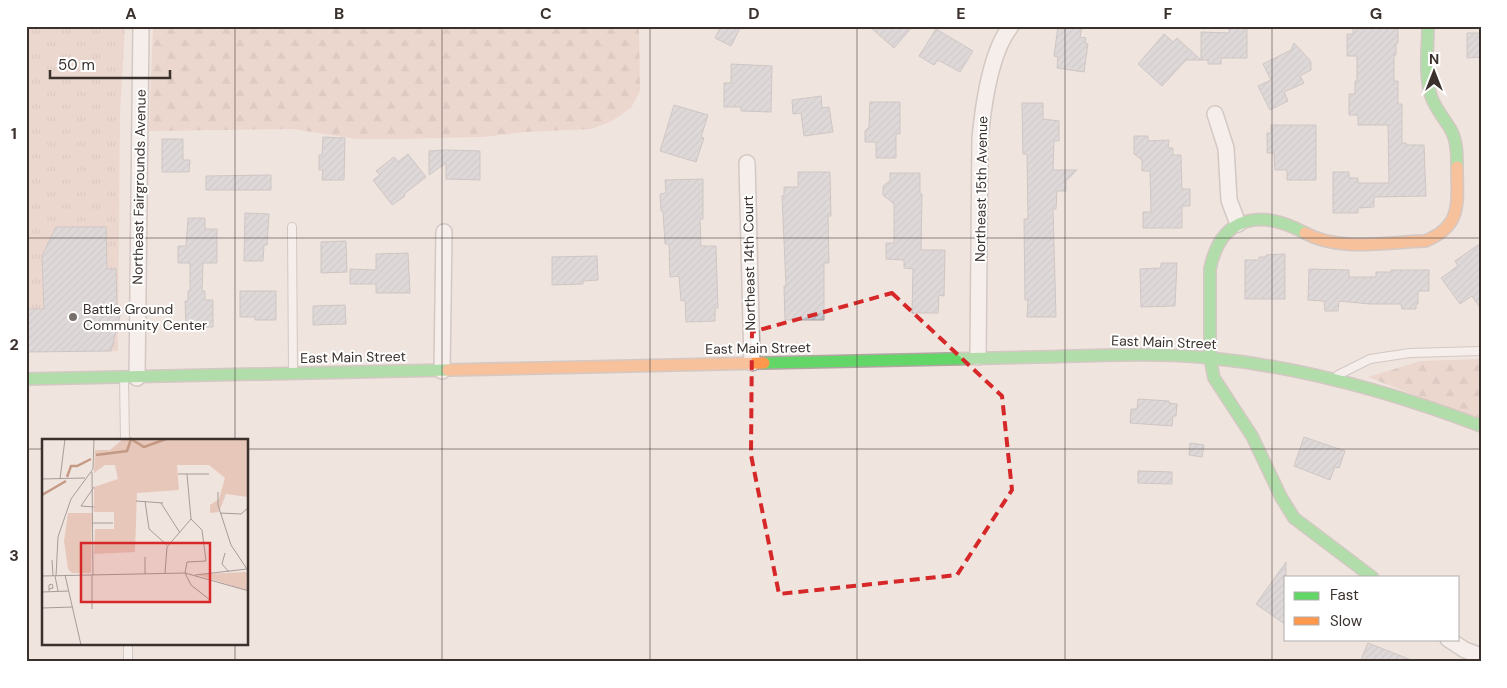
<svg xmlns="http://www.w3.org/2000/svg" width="1507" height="688" font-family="'DM Sans',sans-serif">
<defs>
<pattern id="forest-firs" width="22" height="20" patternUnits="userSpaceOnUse" patternTransform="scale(1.25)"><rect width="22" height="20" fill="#e6c7ba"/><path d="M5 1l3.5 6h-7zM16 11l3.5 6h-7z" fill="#c6aba0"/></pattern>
<pattern id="park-tufts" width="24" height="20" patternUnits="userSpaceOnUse" patternTransform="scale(1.25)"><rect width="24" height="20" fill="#e6c7ba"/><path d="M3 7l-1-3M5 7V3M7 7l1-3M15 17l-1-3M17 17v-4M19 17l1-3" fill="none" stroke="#c6aba0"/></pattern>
<pattern id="building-hatch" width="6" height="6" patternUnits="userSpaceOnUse" patternTransform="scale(1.25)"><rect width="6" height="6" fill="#c8cbd2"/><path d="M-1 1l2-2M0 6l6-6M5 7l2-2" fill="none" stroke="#adafb5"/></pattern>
</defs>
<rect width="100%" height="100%" fill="#f0e4df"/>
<path fill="url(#forest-firs)" d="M153 26H639L640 91 631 108 612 121 591 129 525 132 483 137 398 139H356L293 129 149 131Z
M1481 359V421L1368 377 1421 361Z"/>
<path fill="url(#park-tufts)" d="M26 26H125L120 113 118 351 26 352Z"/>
<path fill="url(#building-hatch)" stroke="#a5a2a3" d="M721 26H741L731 46 715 38Z
M869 26H913L894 48Z
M1058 26 1082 28 1080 37 1086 38 1085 43 1088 44 1084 72 1057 68 1058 57 1054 56Z
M1229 26H1247V58H1221V64H1208V60H1186L1162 86 1138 64 1164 34 1173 42 1177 38 1201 60V32L1229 33Z
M1353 26H1398V43H1396V55H1394V81H1398V104H1402V143H1406V145H1424L1426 196 1374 197V207L1358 208V213H1333V172H1349V178H1358V183H1389L1388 125H1358V115H1349V94H1355V81H1357V56H1347V34H1353Z
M936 29 973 51 960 72 938 60 934 65 919 56Z
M1467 33H1481V57L1467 58Z
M1294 43 1309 59 1311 62V70L1300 76 1304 83 1284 92 1288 101 1270 110 1258 86 1271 80 1263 64 1291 50Z
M731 64 772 66 771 112 741 111V107H724V83H731Z
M821 96 822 108 829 107 833 132 804 136 801 113 793 114 792 100Z
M870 102H900V134H896V158H876V142H865V131L869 127Z
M1022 103H1043V119L1059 121V141H1054L1053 170H1077L1066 181V191H1057L1056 209H1053L1056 317H1027L1028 300H1025L1024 219H1028L1027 154H1023Z
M674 105 708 115 701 137 704 138 696 162 660 151Z
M1271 125H1316V180H1287V170H1275L1274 153H1267V133H1271Z
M1134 136H1148V141L1169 140 1168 148H1173V155H1181L1182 189H1190V206H1182V228H1143V212H1151L1150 171H1142V160L1134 154Z
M323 137 345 138 344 180H322L323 170H319V155H322Z
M162 139H183V160H190L189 172H162Z
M446 150 480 151V180L446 179V163L429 175V151Z
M408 154 426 177 404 194 405 196 392 205 373 180 380 175 376 171 394 157 398 162Z
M798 172H830L831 216H828L829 263H824V320H785L784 286H786L782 196H784V187H798Z
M890 173H920V194H922L921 250H945L944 296 939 295 938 313H912L913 269 904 268V260L886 259V243H894V204L883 195V186L890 181Z
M271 175V190H206V176Z
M703 179V219H700L701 246H716L718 308H715V321L686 322 685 300 681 301 679 276 670 277 669 244H665L663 211H661L660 194 666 193 665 180Z
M245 213 269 214 267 245H264L263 261H244Z
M188 218H205V229H217V263H203L202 291H205V300H213V327H186L185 301H188V291H190V263H178V246H186Z
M56 227H106L107 269H116L117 308H122L111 351 26 352V309H44L42 256Z
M344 241H346L347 272 321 273V242Z
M1481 243V309L1472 296 1460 304 1441 278 1458 266 1455 261Z
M408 253 410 293H376V284H350V269L376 270V254Z
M1285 254V299H1245V260H1259V257H1266V255Z
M597 256 598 280 583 281V284L552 285V257Z
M1161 263H1177L1175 306 1141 307 1140 269 1161 268Z
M1309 269 1349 270V277H1376V272H1391V270H1429V291H1418V304H1416V309H1402L1401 304H1370L1339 301 1338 311H1325L1324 301 1308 300Z
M240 291H276V320H255V317H240Z
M345 305 346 324 313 325V306Z
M1138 399 1169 401V403L1177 404 1176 416H1173L1172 426 1130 423 1131 409H1137Z
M1304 437 1345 451 1339 468 1335 467 1330 480 1294 466Z
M1190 443 1204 445 1202 457 1189 455Z
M1138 471 1172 472V484L1138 483Z
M1286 562V625L1256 604Z
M1368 643 1414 661V662H1360Z"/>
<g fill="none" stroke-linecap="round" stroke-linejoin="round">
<g stroke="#b0a6a2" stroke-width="10">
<path id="lane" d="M292 227 293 371
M1338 375 1370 359 1410 353 1481 351
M124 378 125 440
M128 644V662"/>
</g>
<g stroke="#b0a6a2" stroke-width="18">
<path id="street" d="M1215 114 1226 148 1229 200 1238 224
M747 163 752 363
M978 357 980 139C983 107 990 52 1011 26
M442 371 444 232
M137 378 141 26
M1448 639 1465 650 1481 656"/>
</g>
<g stroke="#b0a6a2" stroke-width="14">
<path id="fast" d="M1428 26C1428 49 1424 74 1431 96 1435 108 1444 118 1451 130 1457 141 1457 154 1457 167
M1305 233C1261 209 1221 215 1210 269V358L1214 378 1252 436 1281 497 1294 518 1372 577
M764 363C855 361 946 359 1036 357 1094 356 1153 352 1210 358 1303 367 1394 393 1481 426
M26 379 448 370"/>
</g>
<g stroke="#b0a6a2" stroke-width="14">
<path id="slow" d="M1305 233C1340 252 1386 242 1425 241 1463 226 1457 202 1457 167
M448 370 764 363"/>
</g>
<use href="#lane" stroke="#fdfbfa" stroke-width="8"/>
<use href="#street" stroke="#fdfbfa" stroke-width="15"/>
<use href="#fast" stroke="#63d668" stroke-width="11"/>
<use href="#slow" stroke="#ff974d" stroke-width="11"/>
</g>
<path d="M0 0H1507V688H0ZM892 293 1002 396 1012 490 957 575 779 594 751 455 752 332Z" fill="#f0e4df" fill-opacity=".55" fill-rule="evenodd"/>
<path fill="none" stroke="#d62828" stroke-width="4" stroke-dasharray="10 6" stroke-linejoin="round" d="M892 293 1002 396 1012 490 957 575 779 594 751 455 752 332Z"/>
<path fill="none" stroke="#3a312d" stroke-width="1" stroke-opacity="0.55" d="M235 26V440M442 26V662M650 26V662M857 26V662M1065 26V662M1272 26V662M26 238H1481M26 449H44M248 449H1481M235 644V662"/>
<circle fill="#7a706b" stroke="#fff" stroke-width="2" cx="73" cy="317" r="5"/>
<g text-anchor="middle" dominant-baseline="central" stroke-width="4" stroke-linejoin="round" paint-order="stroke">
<g font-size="14" fill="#3a312d" stroke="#fff">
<text transform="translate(139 187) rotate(-89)">Northeast Fairgrounds Avenue</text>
<text transform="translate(981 189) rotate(-89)">Northeast 15th Avenue</text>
<text transform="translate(749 263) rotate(-91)">Northeast 14th Court</text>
<text transform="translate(1164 342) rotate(2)">East Main Street</text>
<text transform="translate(758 348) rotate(-1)">East Main Street</text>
<text transform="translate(353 357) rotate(-1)">East Main Street</text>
</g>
<g font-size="14" fill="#3a312d" stroke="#fff" text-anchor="start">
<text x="83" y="309">Battle Ground<tspan x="83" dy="16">Community Center</tspan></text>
</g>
</g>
<g transform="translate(42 439)">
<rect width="206" height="206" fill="#f0e4df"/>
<path d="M206 0V58L184 55 177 73 168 74V66L177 60 183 39 167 26H135L137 51 95 54 93 113 52 115 53 90H72V73H52V48L76 40 73 26H63L52 34 53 11H68L80 1ZM206 133V152L156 136 161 135Z" fill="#e6c7ba"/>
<path d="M26 74H50L49 134H30L26 130 22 102Z" fill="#e6c7ba"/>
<path fill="none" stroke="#c59a85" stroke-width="2.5" d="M54 16 85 12 89 0 102 8 124 0M25 38 29 27H35L49 20M0 56 24 42"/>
<path fill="none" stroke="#a79c98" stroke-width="1" d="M50 33 51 136M136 35H167M0 40 43 39M18 40 23 0M94 62 121 64M103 62 107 90 125 106M119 64 138 94M52 68 39 67 52 48M178 74 199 75 206 69M51 84H71M183 114 180 125 187 133M103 118V135M10 121 11 137M145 123 164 122 160 91 149 80M145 123 143 134 149 146 168 161M123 134 125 108 149 80 145 35M23 136 39 206M50 136V170M153 136 205 130 189 106 176 66V53M0 137 143 134 207 152M13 137 16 152M14 137 16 98 29 60 51 30 52 0M7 150 11 149 10 145 7 146V152M0 153 27 152M0 169 31 168"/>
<path fill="#d62828" fill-opacity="0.15" stroke="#d62828" stroke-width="2.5" d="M39 104H168V163H39Z"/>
<rect width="206" height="206" fill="none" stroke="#3a312d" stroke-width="2.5"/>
</g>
<rect width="1507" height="688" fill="none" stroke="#ffffff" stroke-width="55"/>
<rect x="1284" y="576" width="175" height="65" fill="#ffffff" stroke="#b0adab"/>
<rect x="1294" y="592" width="25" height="8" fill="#63d668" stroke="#b0adab"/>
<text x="1330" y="600" font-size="15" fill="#3a312d">Fast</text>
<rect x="1294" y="617" width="25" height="8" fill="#ff974d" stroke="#b0adab"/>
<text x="1330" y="626" font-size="15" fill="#3a312d">Slow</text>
<g transform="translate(1434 72)" stroke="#ffffff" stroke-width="4" paint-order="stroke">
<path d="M0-4L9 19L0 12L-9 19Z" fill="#3a312d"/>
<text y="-8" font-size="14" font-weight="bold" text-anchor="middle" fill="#3a312d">N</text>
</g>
<path d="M50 70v8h120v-8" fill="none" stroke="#3a312d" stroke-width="2.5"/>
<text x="58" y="70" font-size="15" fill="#3a312d" stroke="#ffffff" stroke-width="4" paint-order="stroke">50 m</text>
<rect x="28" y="28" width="1452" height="632" fill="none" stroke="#3a312d" stroke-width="2"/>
<g font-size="16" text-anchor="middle" font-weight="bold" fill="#3a312d">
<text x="131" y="19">A</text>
<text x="339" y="19">B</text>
<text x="546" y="19">C</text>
<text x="754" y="19">D</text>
<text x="961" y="19">E</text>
<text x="1168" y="19">F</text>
<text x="1376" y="19">G</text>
<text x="14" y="139">1</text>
<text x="14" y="350">2</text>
<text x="14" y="561">3</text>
</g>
</svg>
